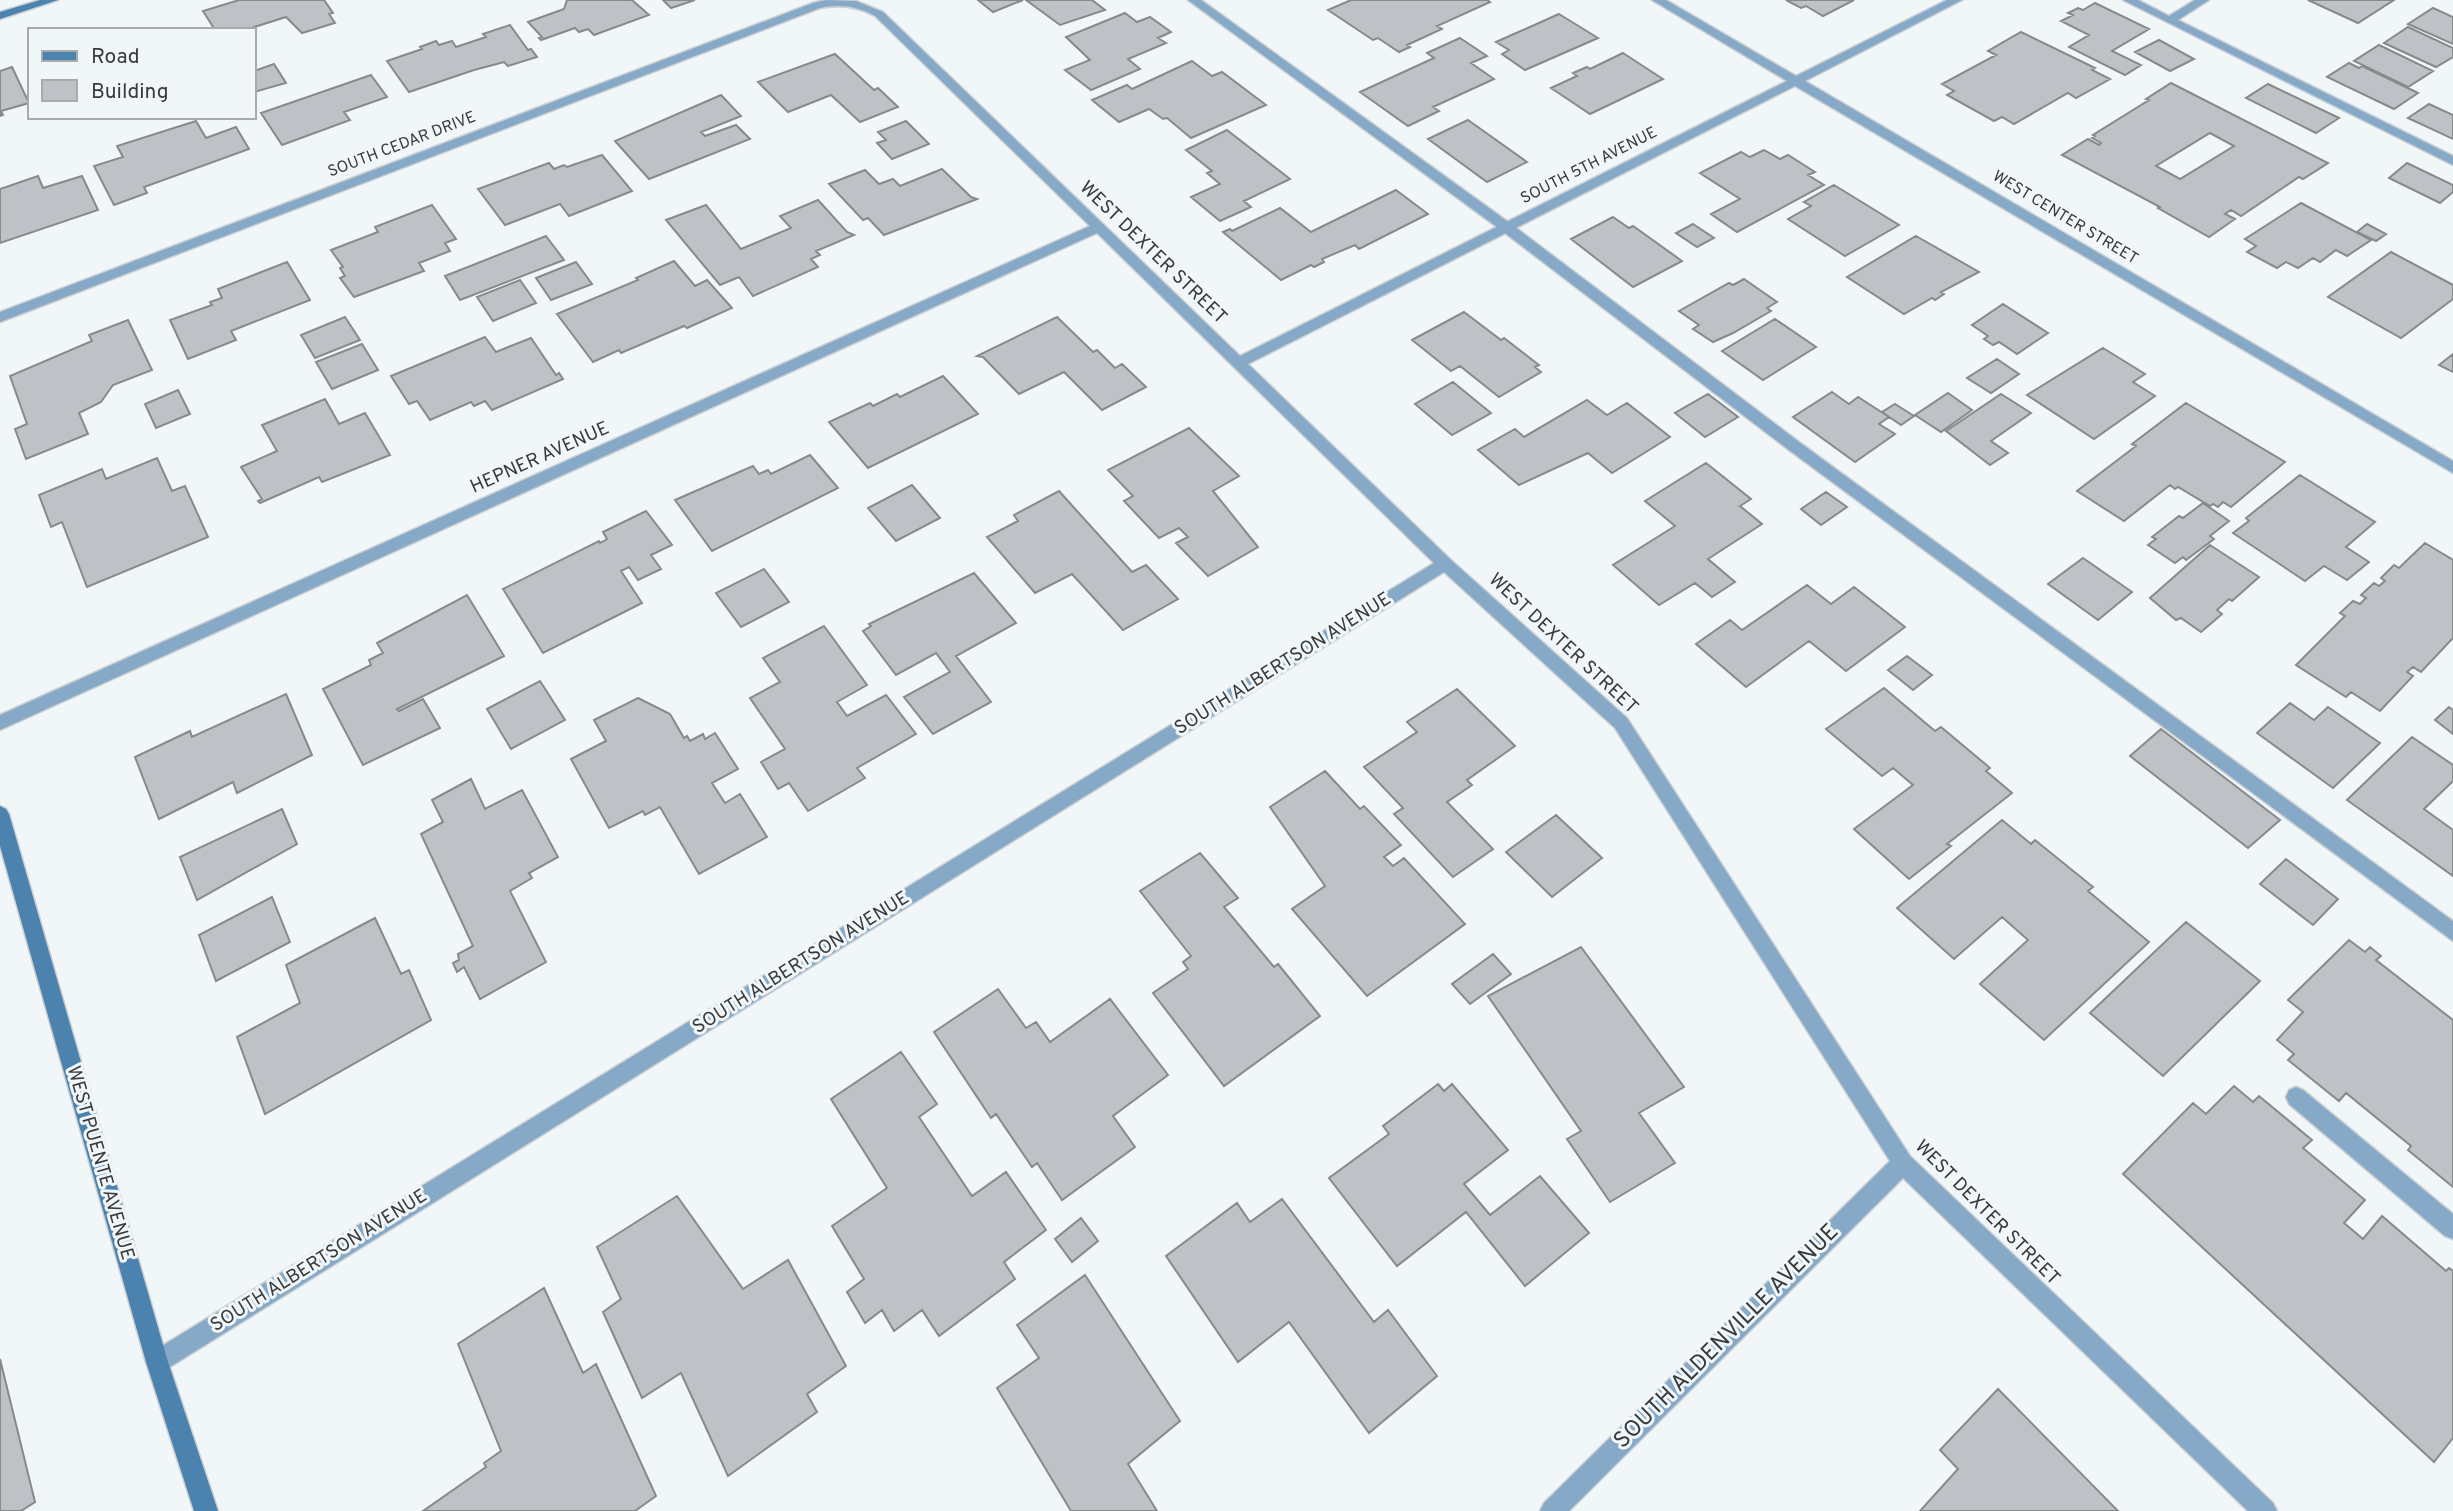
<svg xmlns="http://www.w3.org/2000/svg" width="2453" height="1511" font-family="Overpass,sans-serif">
<rect width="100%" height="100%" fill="#f1f6f9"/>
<path fill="#bec2c6" stroke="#868a8d" stroke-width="2" fill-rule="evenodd" d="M239 0H324L333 13 329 14 335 23 302 33 286 17 245 30H215L203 11Z
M567 0H632L649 15 594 35 588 29 579 32 575 28 541 40 539 38 542 37 528 22 564 9Z
M663 0H695L671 8Z
M978 0H1023L993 12Z
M1026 0H1092L1105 10 1060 25Z
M1351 0H1487L1490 2 1437 26 1442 29 1407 45 1410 47 1399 52 1378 38 1373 40 1328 10Z
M1786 0H1854L1823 16 1806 6 1801 8Z
M2308 0H2394L2358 23Z
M2095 3 2149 29 2112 51 2141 65 2125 75 2069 47 2089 35 2061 21 2073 15 2068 13 2078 8 2083 10Z
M2433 8 2453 17V44L2408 24Z
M1125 13 1137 22 1150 17 1171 32 1158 38 1166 43 1128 59 1140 69 1091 90 1065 70 1090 60 1066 37Z
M1559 14 1598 38 1525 70 1502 54 1509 50 1496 42Z
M510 25 528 50 531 49 537 57 508 66 504 62 474 70 409 92 387 61 422 49 420 47 436 41 439 45 452 41 456 47 486 37 483 34Z
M2408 27 2453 48V57L2436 67 2384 43Z
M2021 32 2095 68 2092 70 2110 79 2076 98 2068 93 2014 124 2002 117 1994 121 1947 95 1954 91 1942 84 1996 55 1988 51Z
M1460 38 1487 56 1471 63 1494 79 1433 107 1439 111 1408 126 1360 92 1434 58 1427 53Z
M2159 40 2194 59 2170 71 2135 52Z
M2379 45 2433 71 2408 87 2354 61Z
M1623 53 1663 79 1590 114 1551 88 1577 76 1573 73 1587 67 1590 69Z
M835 54 874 90 878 88 898 107 860 122 831 95 788 112 758 82Z
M1192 61 1212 76 1222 72 1266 105 1191 138 1167 118 1163 119 1149 109 1119 122 1092 100 1127 85 1132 89Z
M2349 63 2359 68 2362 66 2418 93 2394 109 2327 77Z
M274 64 286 83 254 92V71Z
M12 67 29 103 1 111 3 115 0 116V71Z
M371 75 387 97 344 112 350 120 282 145 261 113Z
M2171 83 2328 163 2303 179 2299 177 2241 216 2231 210 2225 214 2235 219 2209 237 2158 208 2160 207 2062 155 2088 139 2099 145 2101 143 2092 138 2095 136 2093 135 2149 100 2146 99ZM2210 133 2234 146 2180 179 2156 166Z
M2268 84 2339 118 2316 133 2246 98Z
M721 95 741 116 701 132 705 136 736 125 750 139 649 179 615 141Z
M2429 104 2453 115V139L2408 118Z
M1468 120 1527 162 1487 182 1428 139Z
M196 121 206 138 236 127 249 149 144 187 147 193 114 205 94 166 123 157 117 146Z
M906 121 929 144 892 159 877 143 886 140 878 132Z
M1227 130 1290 179 1244 201 1251 207 1220 221 1191 197 1220 184 1207 173 1212 171 1186 150Z
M1764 150 1780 159 1788 155 1815 172 1808 175 1824 185 1737 232 1711 214 1740 199 1700 173 1741 152 1750 157Z
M602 155 632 191 569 216 560 204 505 225 478 189 549 163 554 169 564 165 567 167Z
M2407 163 2453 185V192L2440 203 2389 178Z
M942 169 971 197 977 199 884 235 868 218 863 220 829 184 865 170 879 184 893 179 900 186Z
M38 176 43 188 82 176 98 210 0 243V189Z
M1834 185 1899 225 1845 256 1788 219 1811 206 1804 202Z
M1396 190 1428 214 1359 249 1355 245 1322 259 1324 262 1314 267 1311 265 1281 280 1223 232 1230 229 1232 231 1280 208 1311 232Z
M818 200 847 232 854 235 816 251 820 255 811 259 818 267 753 296 739 277 720 285 666 220 706 205 741 249 791 228 780 216Z
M2301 203 2371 240 2347 256 2336 250 2320 262 2313 258 2298 268 2286 262 2277 268 2247 252 2256 246 2245 239Z
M432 205 456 239 445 243 450 251 419 263 424 271 354 297 340 278 345 276 340 268 343 267 331 250 378 232 375 227Z
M1613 217 1629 228 1633 226 1682 261 1633 287 1571 239Z
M1693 224 1714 238 1697 247 1676 233Z
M2367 224 2386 234 2376 241 2357 232Z
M546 236 564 260 460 300 445 276Z
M1916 236 1979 272 1941 292 1944 294 1935 300 1932 298 1904 314 1847 277Z
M2391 252 2453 285V299L2401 338 2328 297Z
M674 261 695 286 707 280 732 308 687 328 684 326 621 353 619 350 593 362 557 314 638 280 636 278Z
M287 262 310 300 231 331 236 340 188 359 170 320 212 305 210 302 222 298 218 289Z
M576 262 592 284 551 300 536 278Z
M1744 279 1777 302 1767 308 1771 311 1733 333 1713 342 1693 329 1699 325 1679 311 1729 283 1733 285Z
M520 280 536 303 493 321 477 297Z
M2003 304 2048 333 2017 354 1999 342 1993 345 1984 339 1988 336 1972 325Z
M1464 312 1501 340 1504 338 1539 365 1535 367 1541 372 1499 397 1460 366 1451 371 1412 340Z
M345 317 360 340 315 358 301 335Z
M1057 317 1093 352 1097 350 1115 368 1122 364 1146 387 1102 410 1064 372 1019 394 983 357 977 356Z
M1775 319 1816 347 1763 380 1722 351Z
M128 320 152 370 113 385 101 402 79 413 88 434 26 459 15 429 27 424 10 376 92 341 89 335Z
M485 337 496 352 531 338 556 375 559 373 563 379 492 410 485 401 474 406 471 402 430 420 417 401 409 404 391 376Z
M362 344 378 370 332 389 316 362Z
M2103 348 2145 374 2133 382 2155 396 2094 439 2027 395Z
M2453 354V372L2439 365Z
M1997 359 2019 374 1991 393 1967 378Z
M943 376 978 414 868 468 829 422 870 403 873 406 897 394 900 397Z
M1453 382 1491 413 1452 435 1415 404Z
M178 390 190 414 156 428 145 404Z
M1832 392 1849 404 1858 397 1889 417 1879 424 1895 434 1855 462 1793 417Z
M1948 393 1972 410 1941 432 1915 415Z
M1708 394 1738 417 1705 437 1675 413Z
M2001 394 2031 413 1991 441 2008 453 1990 465 1946 431Z
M325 399 339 424 365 413 390 455 322 482 319 477 260 503 258 501 262 499 241 467 277 451 262 425Z
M1587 400 1607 415 1627 403 1670 437 1612 473 1588 453 1519 485 1478 450 1515 429 1524 437Z
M2186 403 2285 462 2231 507 2223 502 2218 507 2213 504 2210 506 2178 487 2175 489 2170 485 2124 521 2077 491 2136 446 2132 444Z
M1895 404 1914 416 1901 425 1882 412Z
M1189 428 1239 476 1213 491 1258 547 1208 576 1176 543 1188 537 1179 528 1159 538 1124 501 1133 496 1108 470Z
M810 455 838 488 712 551 675 500 753 466 759 474 768 470 771 474Z
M157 458 172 491 185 486 208 537 87 587 62 522 51 527 39 495 102 469 106 479Z
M1706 463 1751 499 1740 506 1762 524 1708 559 1735 582 1712 597 1695 583 1659 605 1613 565 1675 526 1645 501Z
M2300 475 2375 522 2346 547 2369 562 2347 580 2324 566 2305 581 2233 533 2249 521 2246 518Z
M912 485 940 518 896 541 868 508Z
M1059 491 1132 572 1146 565 1178 599 1123 630 1072 574 1035 593 987 537 1018 521 1014 515Z
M1826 492 1847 507 1821 525 1801 509Z
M2203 503 2229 521 2210 536 2214 539 2186 560 2183 557 2175 563 2148 545 2156 539 2152 537 2179 516 2183 518Z
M646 511 672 545 651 555 661 569 638 580 629 567 621 571 642 603 543 653 503 589 599 541 600 543 607 539 603 532Z
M2425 543 2453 560V638L2421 672 2413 667 2407 672 2413 676 2380 711 2351 692 2346 697 2296 665 2345 616 2340 613 2353 601 2360 604 2366 598 2361 595 2374 583 2379 586 2385 581 2381 578 2394 565 2399 568Z
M2210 545 2259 577 2232 601 2229 599 2217 610 2222 614 2201 632 2181 618 2176 620 2150 598Z
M2083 558 2132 592 2098 620 2048 584Z
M764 569 789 602 741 627 716 593Z
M974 573 1016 623 956 656 991 702 933 734 904 697 950 672 936 653 896 675 863 631 871 626 869 624Z
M1807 585 1831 604 1854 587 1905 627 1846 671 1809 641 1746 687 1696 644 1730 620 1742 630Z
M467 595 504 656 397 709 399 711 423 699 440 728 363 765 323 689 371 665 369 660 383 653 377 643Z
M824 626 867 685 837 702 847 716 886 695 916 734 857 768 865 778 808 811 789 783 778 789 761 762 785 749 750 698 780 682 763 658Z
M1907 656 1932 675 1913 690 1888 670Z
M540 681 565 720 511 749 487 709Z
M1884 688 1935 731 1941 727 1990 768 1986 771 2012 793 1947 844 1951 846 1909 879 1854 829 1913 785 1893 768 1882 776 1826 729Z
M1457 689 1515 746 1467 780 1472 785 1447 802 1493 849 1453 877 1394 814 1403 808 1364 767 1417 732 1407 722Z
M286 694 312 755 237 793 233 782 159 819 135 757 190 731 192 737Z
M638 698 670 714 684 738 687 736 690 741 703 734 705 739 715 733 738 769 712 783 725 803 740 794 767 837 699 874 660 807 645 815 643 811 609 828 571 759 606 741 594 720Z
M2290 703 2314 720 2328 707 2380 743 2333 788 2257 733Z
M2449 707 2453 710V734L2435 720Z
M2161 729 2280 820 2248 848 2130 756Z
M2412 737 2453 765V781L2424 809 2453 830V876L2347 800Z
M1325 771 1360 809 1364 806 1401 845 1384 857 1393 866 1404 858 1465 924 1367 996 1292 909 1325 886 1270 807Z
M471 779 485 809 522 790 558 857 529 873 532 878 510 891 546 962 480 999 464 967 457 972 453 963 459 960 458 954 473 946 421 834 443 822 432 800Z
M282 809 297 844 197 900 180 857Z
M1556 815 1602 858 1552 897 1506 852Z
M2002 820 2031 844 2035 840 2093 887 2088 891 2149 942 2044 1040 1980 984 2028 940 2002 917 1954 959 1897 908Z
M1200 853 1238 898 1224 907 1274 967 1278 964 1320 1016 1224 1086 1153 993 1188 969 1183 962 1191 956 1140 891Z
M2286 859 2338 899 2313 925 2260 884Z
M272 897 290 942 216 981 199 935Z
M375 918 401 974 409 970 431 1020 265 1114 237 1037 300 1003 286 965Z
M2186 922 2260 981 2163 1076 2090 1013Z
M2349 940 2365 952 2370 947 2381 956 2376 960 2453 1020V1187L2408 1150 2411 1146 2346 1093 2339 1101 2288 1060 2294 1054 2277 1040 2303 1012 2288 1000Z
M1581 947 1684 1087 1639 1113 1675 1163 1610 1202 1567 1139 1581 1131 1488 996Z
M1493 954 1511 974 1470 1004 1452 984Z
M998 989 1026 1028 1036 1022 1050 1042 1110 999 1168 1075 1113 1116 1135 1147 1062 1200 1037 1163 1032 1167 996 1114 991 1118 934 1032Z
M901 1052 937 1104 919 1117 972 1196 1006 1172 1046 1230 1004 1262 1015 1279 939 1336 922 1310 894 1331 882 1310 865 1323 847 1292 864 1279 832 1226 887 1188 831 1099Z
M1438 1084 1444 1091 1452 1084 1508 1150 1464 1184 1490 1215 1540 1176 1589 1233 1525 1286 1466 1212 1397 1266 1329 1178 1389 1134 1383 1126Z
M2234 1086 2253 1102 2259 1096 2312 1140 2303 1148 2365 1200 2344 1223 2363 1239 2382 1216 2446 1271 2449 1268 2453 1271V1438L2434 1462 2123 1174 2193 1103 2206 1114Z
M677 1196 743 1289 788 1260 846 1366 807 1394 817 1412 728 1476 681 1373 642 1398 603 1312 621 1299 597 1247Z
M1282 1199 1374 1322 1388 1310 1437 1376 1369 1433 1289 1322 1238 1362 1166 1256 1237 1203 1250 1222Z
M1081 1218 1098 1241 1072 1262 1055 1239Z
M1085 1275 1180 1421 1128 1464 1157 1511H1071L997 1388 1039 1358 1017 1325Z
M544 1288 583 1373 596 1364 656 1496 635 1511H423L486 1467 484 1463 501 1451 458 1344Z
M0 1359 35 1502 21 1511H0Z
M1998 1389 2118 1511H1920L1958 1469 1940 1450Z"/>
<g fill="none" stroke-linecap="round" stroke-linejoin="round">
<g stroke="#ccd0d3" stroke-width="3">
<path id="lane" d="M1188 0H1201L1511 224 1799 442 2453 921V941L1789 450 1501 230Z
M2123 0H2138L2169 16 2195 0H2209L2178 20 2453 156V165Z
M2296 1087 2303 1090 2453 1214V1239L2445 1236 2289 1104 2286 1097 2289 1090Z"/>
</g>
<g stroke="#ccd0d3" stroke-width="3">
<path id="street" d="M826 0 856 1 883 12 1240 356 1787 81 1652 0H1666L1796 76 1947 0H1962L1805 81 2453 461V473L1795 86 1248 364 1451 560 1627 718 1910 1156 2273 1503 2277 1511H2248L1903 1178 1569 1511H1540L1544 1503 1890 1161 1615 728 1444 572 165 1370 157 1373 149 1370 146 1362 149 1354 1434 563 1097 233 0 730V715L1090 226 875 16C857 6 840 4 820 8L0 322V312L813 3Z"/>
</g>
<g stroke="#ccd0d3" stroke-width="3">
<path id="secondary" d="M40 0H58L0 19V12Z
M0 806 6 809 9 814 168 1362 218 1511H194L146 1362 0 846Z"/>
</g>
<use href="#lane" fill="#85a9c6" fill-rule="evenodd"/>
<use href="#street" fill="#85a9c6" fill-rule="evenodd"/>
<use href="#secondary" fill="#4c83ae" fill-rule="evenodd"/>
</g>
<g text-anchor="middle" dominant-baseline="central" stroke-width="6" stroke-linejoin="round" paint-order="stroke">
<g font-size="16" fill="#383a3b" stroke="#f1f6f9">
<text transform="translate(402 145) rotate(-21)">SOUTH CEDAR DRIVE</text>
<text transform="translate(1589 166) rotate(-27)">SOUTH 5TH AVENUE</text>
<text transform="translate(2065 218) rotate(31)">WEST CENTER STREET</text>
</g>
<g font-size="19" fill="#383a3b" stroke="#f1f6f9">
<text transform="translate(1153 253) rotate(44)">WEST DEXTER STREET</text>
<text transform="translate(540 458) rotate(-24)">HEPNER AVENUE</text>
<text transform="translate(1563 644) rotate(43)">WEST DEXTER STREET</text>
<text transform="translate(1283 664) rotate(-32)">SOUTH ALBERTSON AVENUE</text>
<text transform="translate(801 963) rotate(-32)">SOUTH ALBERTSON AVENUE</text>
<text transform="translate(100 1163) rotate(74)">WEST PUENTE AVENUE</text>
<text transform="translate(1987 1213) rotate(45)">WEST DEXTER STREET</text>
<text transform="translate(319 1261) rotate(-32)">SOUTH ALBERTSON AVENUE</text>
</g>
<g font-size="23" fill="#383a3b" stroke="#f1f6f9">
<text transform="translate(1727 1337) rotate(-45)">SOUTH ALDENVILLE AVENUE</text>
</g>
</g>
<rect x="28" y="28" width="228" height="91" fill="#f1f6f9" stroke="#a7abad" stroke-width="2"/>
<rect x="42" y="51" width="35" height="10" fill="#4c83ae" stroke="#a7abad" stroke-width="2"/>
<text x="91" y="63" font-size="21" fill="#383a3b">Road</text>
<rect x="42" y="80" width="35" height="21" fill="#bec2c6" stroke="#a7abad" stroke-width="2"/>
<text x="91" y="98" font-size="21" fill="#383a3b">Building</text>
</svg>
